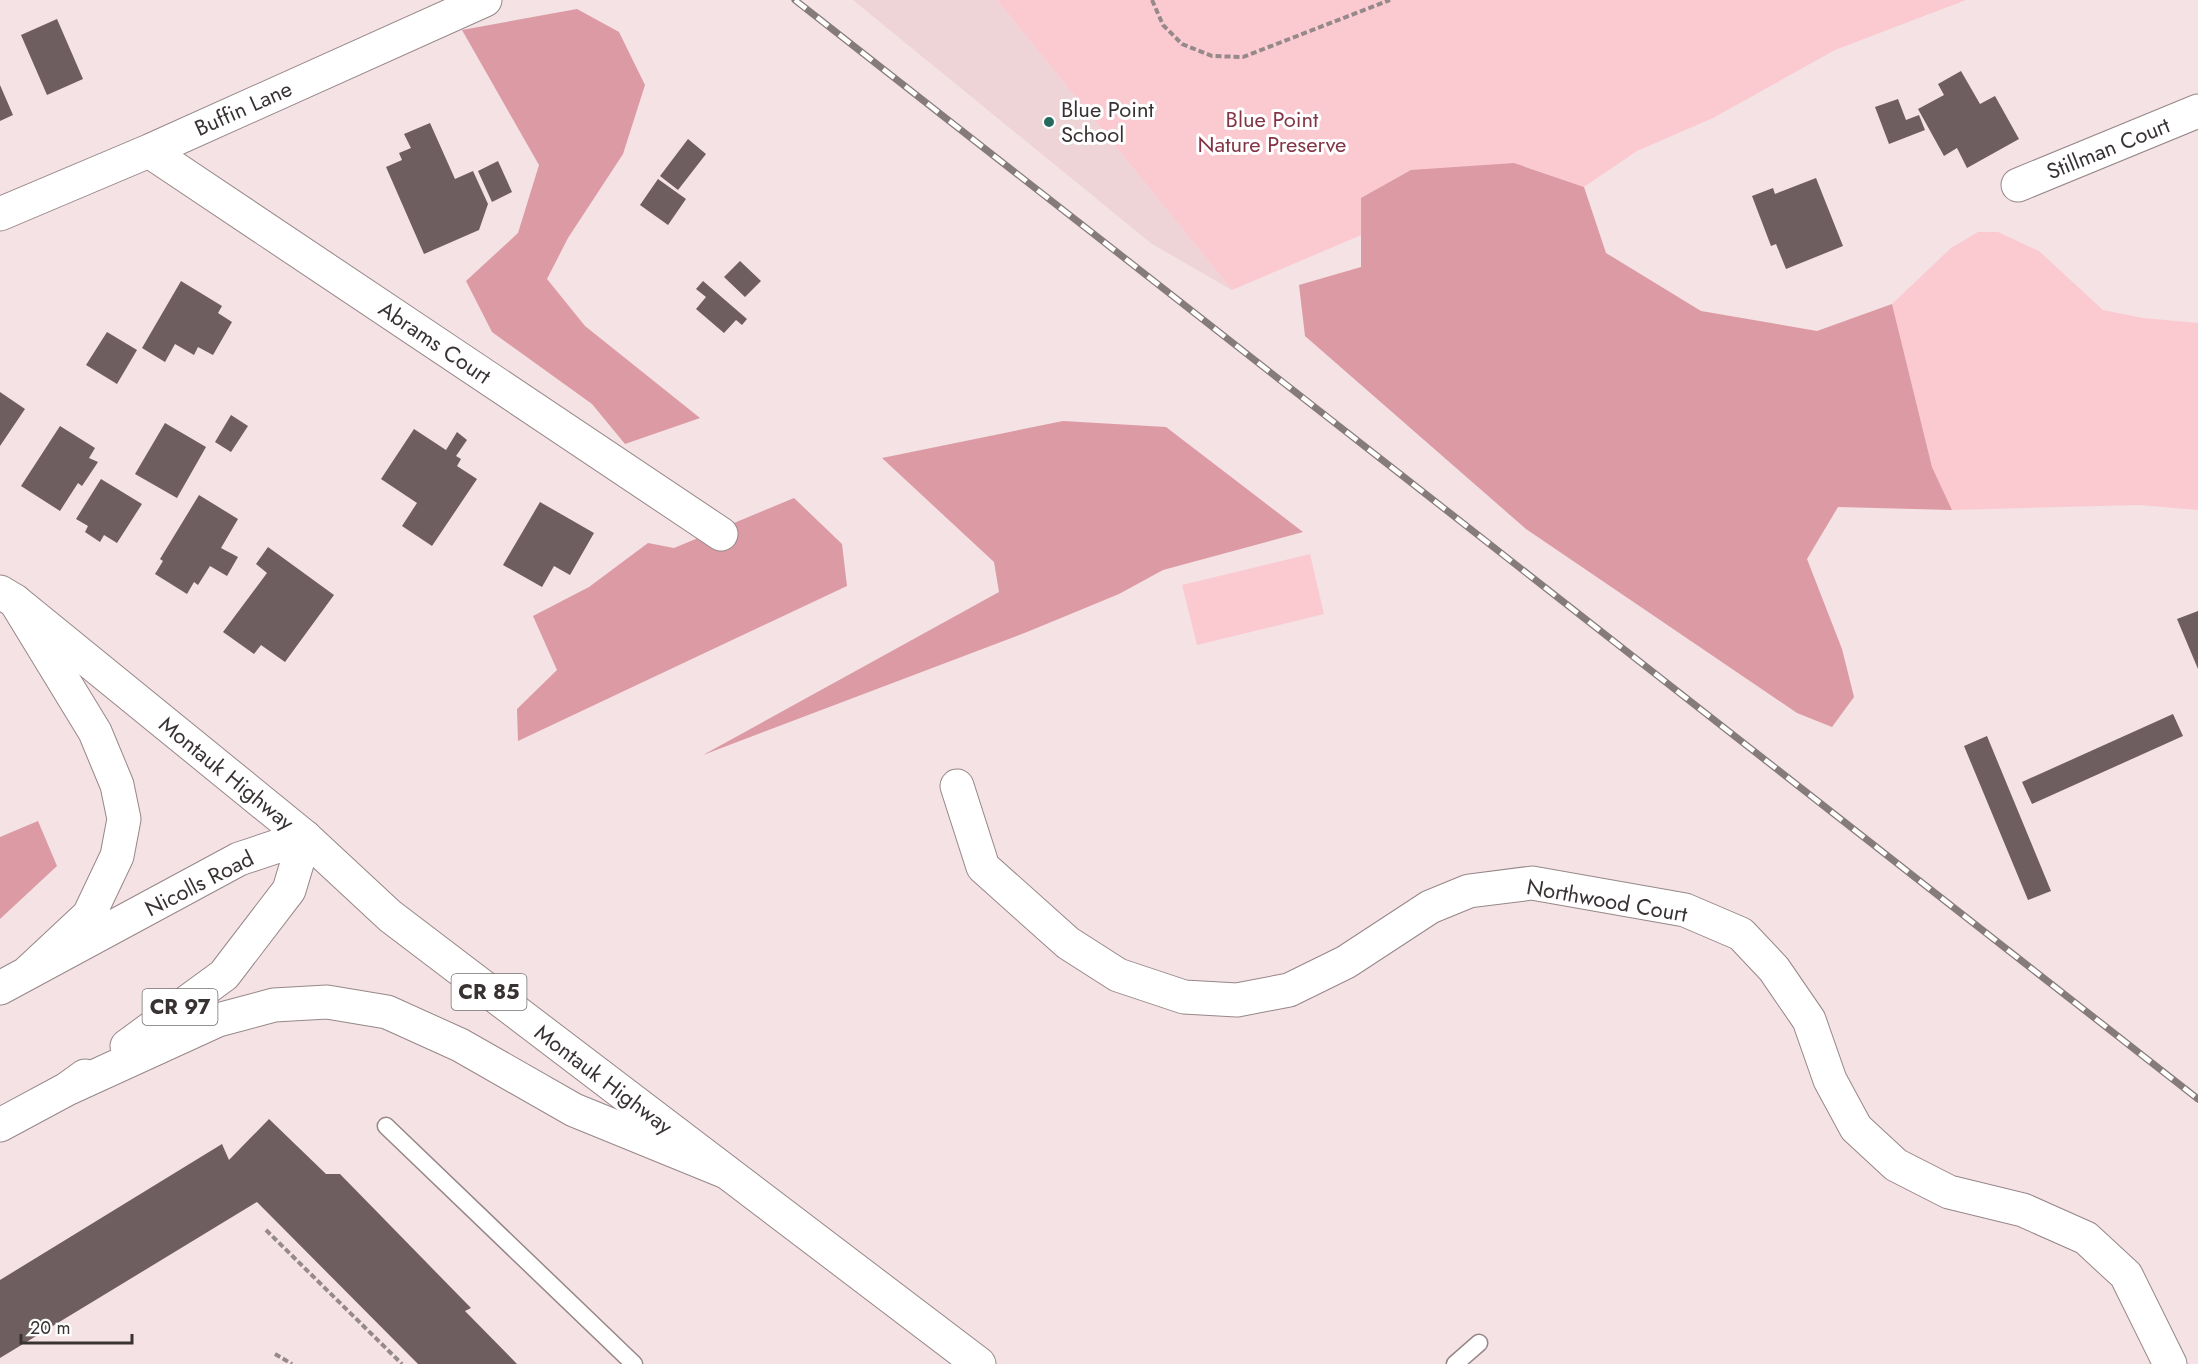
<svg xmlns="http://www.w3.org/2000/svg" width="2198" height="1364" font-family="Jost,sans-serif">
<rect width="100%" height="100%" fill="#f4e2e4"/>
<path fill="#eed3d7" d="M853 0H997L1232 290 1152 244Z"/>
<path fill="#fbcad1" d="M997 0H1966L1835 50 1713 118 1637 151 1584 187 1524 166 1232 290Z
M1978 232H1998L2039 251 2103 310 2143 318 2198 323V510L2139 505 1952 510 1932 467 1892 304 1951 248Z
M1310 554 1324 614 1197 645 1182 585Z"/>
<path fill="#dc9aa4" d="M577 9 619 32 645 85 623 154 568 238 547 279 585 326 700 418 625 444 592 404 492 332 466 281 518 233 539 165 462 30Z
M1514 163 1584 187 1606 253 1701 311 1817 331 1892 304 1932 467 1952 510 1838 507 1807 559 1842 649 1854 697 1832 727 1797 713 1526 529 1305 336 1299 285 1361 267V198L1411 170Z
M1063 421 1166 427 1303 532 1163 570 1119 594 1027 632 703 755 999 592 994 562 882 458Z
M794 498 842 544 847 586 518 741 517 709 557 670 533 616 589 587 648 543 674 548Z
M38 821 57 866 0 919V837Z"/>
<path fill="#6e5e60" d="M57 19 83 79 47 95 21 35Z
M1961 71 1980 104 1995 96 2019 139 1967 168 1957 148 1944 156 1918 109 1944 95 1938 84Z
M0 85 13 115 0 121Z
M1898 99 1906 120 1919 115 1925 130 1889 144 1875 107Z
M430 123 455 179 473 171 488 204 479 230 424 254 386 167 402 160 399 153 411 148 404 134Z
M688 139 706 154 678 190 660 176Z
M498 161 512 192 492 202 478 171Z
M1816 178 1843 246 1786 269 1776 244 1771 246 1752 196 1773 188 1775 194Z
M658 179 686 199 668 225 640 205Z
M740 261 761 281 745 297 724 277Z
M181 281 222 306 218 313 232 322 213 355 198 347 194 355 175 344 165 362 142 348Z
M703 281 747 319 742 325 736 320 724 333 696 309 706 297 696 289Z
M107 332 137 350 117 384 86 365Z
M0 392 25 409 0 446Z
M231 415 248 426 231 452 215 442Z
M165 423 206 447 177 498 135 474Z
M60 426 95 448 89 458 98 462 82 486 78 483 60 511 21 486Z
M414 429 446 450 457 432 467 440 456 456 461 459 457 466 477 479 432 546 402 526 417 503 381 479Z
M101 479 142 504 117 543 104 535 100 542 85 532 88 526 76 519Z
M199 495 238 519 221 548 238 557 227 576 210 566 198 585 194 582 187 594 155 574 163 561 160 559Z
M540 502 594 533 570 575 554 566 542 587 503 565Z
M268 547 334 595 285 662 261 645 254 654 223 632 267 573 256 564Z
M2198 611V669L2177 619Z
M2173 714 2183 736 2032 804 2022 782Z
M1987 736 2051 891 2028 900 1964 746Z
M269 1119 326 1174H340L471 1308 465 1311 517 1364H418L257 1202 0 1358V1280L222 1144 229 1160Z"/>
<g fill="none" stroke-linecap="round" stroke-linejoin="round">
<g stroke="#978789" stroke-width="19">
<path id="service" d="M386 1126 634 1364
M1455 1364 1479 1343"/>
</g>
<g stroke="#978789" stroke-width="35">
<path id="minor" d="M149 151 721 534
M2018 185 2198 111
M0 214 149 151 485 0
M957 786 983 867 1068 943 1118 975 1184 997 1237 1000 1289 990 1346 962 1430 907 1469 891 1532 883 1685 910 1741 934 1774 969 1809 1020 1830 1080 1856 1128 1896 1165 1949 1192 2023 1210 2086 1238 2126 1275 2170 1364"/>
</g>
<g stroke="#978789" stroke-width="35">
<path id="primary" d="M0 592 15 601 305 837 390 916 979 1364"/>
</g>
<g stroke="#978789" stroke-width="35">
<path id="trunk" d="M15 601 95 732 117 785 124 819 117 856 89 915 27 973
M0 988 239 859 305 837
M127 1046 224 975 289 890 305 837
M67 1089 218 1020 274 1005 327 1002 387 1012 460 1045 574 1110 726 1172
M0 1125 67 1089 85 1076"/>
</g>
<path stroke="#95898a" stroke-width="4" stroke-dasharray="6 3" stroke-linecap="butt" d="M1152 0 1163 25 1182 44 1212 56 1243 57 1390 0
M266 1230 402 1364
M275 1354 292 1364"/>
<use href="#service" stroke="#fff" stroke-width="16"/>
<use href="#minor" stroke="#fff" stroke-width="33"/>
<use href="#primary" stroke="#fff" stroke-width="33"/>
<use href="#trunk" stroke="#fff" stroke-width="33"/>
<g stroke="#867b7b" stroke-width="7">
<path id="rail" d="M795 0 2198 1099"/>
</g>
<use href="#rail" stroke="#fff" stroke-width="4.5" stroke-dasharray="14" stroke-linecap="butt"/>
</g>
<circle fill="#256a5d" stroke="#fff" stroke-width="2" cx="1049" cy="122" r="6"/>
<g text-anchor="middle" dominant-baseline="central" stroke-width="6" stroke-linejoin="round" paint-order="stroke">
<g fill="#fff" stroke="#747070" stroke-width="1.5">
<rect x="451.5" y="974" width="75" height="36" rx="4.5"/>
<rect x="142.5" y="989" width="75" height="36" rx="4.5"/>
</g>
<g font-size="21" font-weight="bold" fill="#393232">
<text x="489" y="992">CR 85</text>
<text x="180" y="1007">CR 97</text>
</g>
<g font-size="22" fill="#393232" stroke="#fff">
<text transform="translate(243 108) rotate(-24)">Buffin Lane</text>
<text transform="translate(2108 148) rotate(-22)">Stillman Court</text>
<text transform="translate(435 342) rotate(34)">Abrams Court</text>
<text transform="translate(227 773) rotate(39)">Montauk Highway</text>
<text transform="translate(199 883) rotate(-27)">Nicolls Road</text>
<text transform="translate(1607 900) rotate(10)">Northwood Court</text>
<text transform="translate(604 1079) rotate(37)">Montauk Highway</text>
</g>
<g font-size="22" fill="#393232" stroke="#fff" text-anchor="start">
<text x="1061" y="109">Blue Point<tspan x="1061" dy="25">School</tspan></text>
</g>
<g font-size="22" fill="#833446" stroke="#fff">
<text x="1272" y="119">Blue Point<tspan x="1272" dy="25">Nature Preserve</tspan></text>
</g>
</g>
<path d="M21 1334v9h111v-9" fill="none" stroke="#393232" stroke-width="3"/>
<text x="30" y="1334" font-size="18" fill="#393232" stroke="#ffffff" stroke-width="4.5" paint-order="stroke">20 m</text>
</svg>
